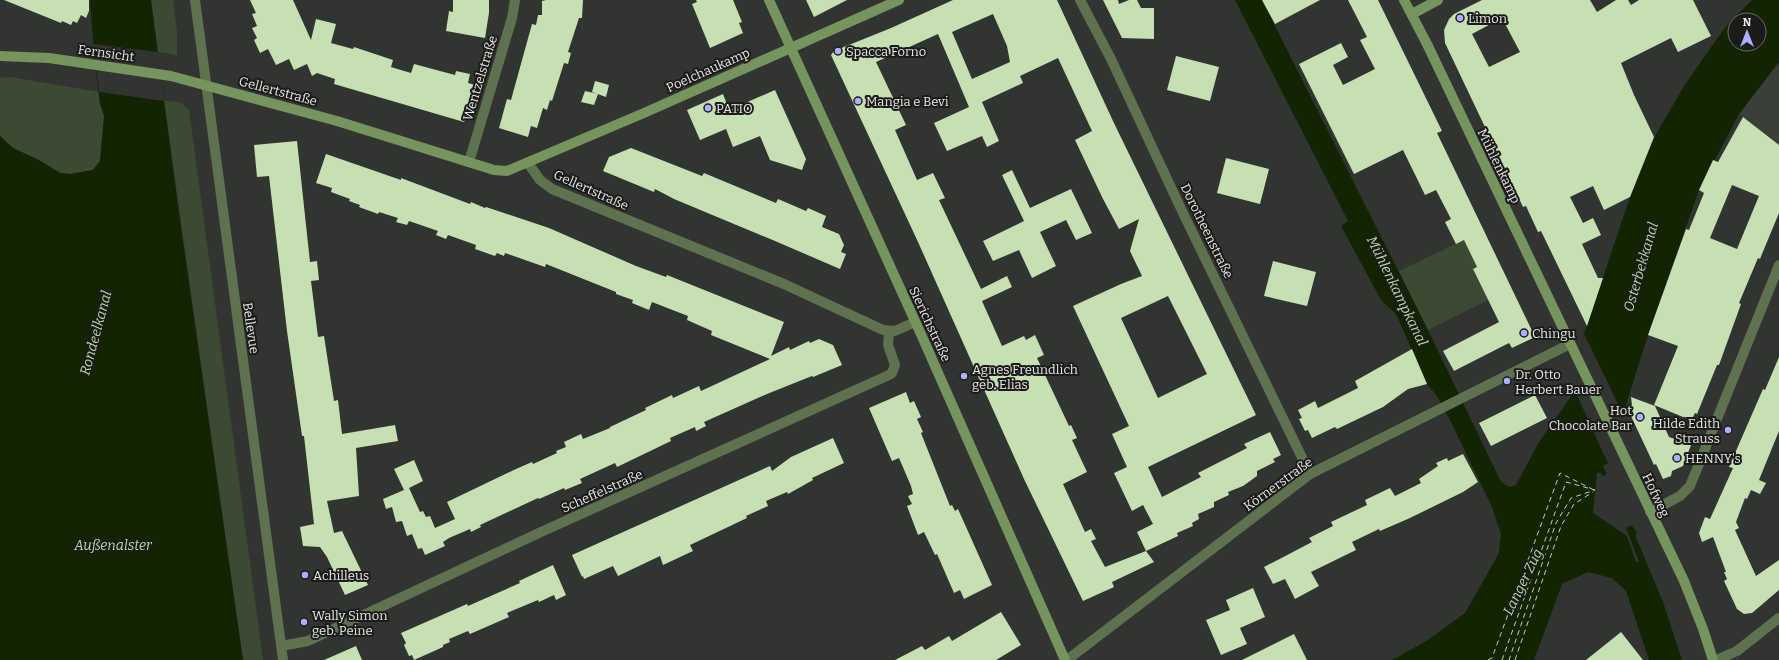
<svg xmlns="http://www.w3.org/2000/svg" width="1779" height="660" font-family="Bitter,serif">
<rect width="100%" height="100%" fill="#323431"/>
<path fill="#3a3f38" d="M1779 62V145L1739 114Z"/>
<path fill="#3d4a33" d="M151 0H173L177 31V55L158 52Z
M10 77 99 92 104 116 100 161 93 170 70 174 60 173 39 160 13 148 0 136V78Z
M164 101 180 102 189 110 263 660H243Z
M1464 240 1477 267 1473 269 1488 300 1428 330 1399 271Z"/>
<path fill="#122401" fill-rule="evenodd" d="M90 0H151L177 199 243 660H0V136L13 148 39 160 60 173 70 174 93 170 100 161 104 116 100 104 95 65Z
M1235 0H1262L1428 330 1500 480 1504 484 1510 487 1516 485 1539 442 1575 391 1584 334 1630 197 1655 136 1684 86 1716 40 1729 23 1752 0H1779V62L1739 114 1699 190 1648 335 1623 414 1605 457 1608 463 1603 466 1607 474 1602 476 1601 473H1597L1593 513 1627 536 1629 535 1626 528 1632 525 1637 534 1635 535 1663 602 1682 660H1649L1626 591 1612 578 1588 572 1562 584 1534 660H1392L1428 640 1465 613 1499 553 1501 534 1492 507 1451 422 1437 396 1427 384 1396 314 1381 300 1341 226 1348 221ZM1735 20H1759V44H1735Z"/>
<path fill="#323431" d="M93 44 158 52 164 101 99 92Z
M1584 334 1623 414 1605 457 1575 391Z
M1629 535 1639 562H1636L1627 536Z"/>
<g fill="none" stroke-linecap="round" stroke-linejoin="round">
<path stroke="#b6da9a" stroke-width="1" stroke-dasharray="5 4" stroke-linecap="butt" d="M1488 660 1492 658 1560 473 1592 489
M1502 660 1566 482 1595 490 1571 498 1556 523 1509 660
M1515 660 1561 526 1574 504 1593 492"/>
</g>
<path fill="#c6dfb3" fill-rule="evenodd" d="M4 0H89V11L86 18 81 15 77 23 73 21 71 25 62 21 61 23Z
M250 0H293L311 40 316 19 336 24 331 43 353 49 354 47 393 60 391 67 411 73 414 64 455 75 456 71 470 74 468 83 475 85 464 122 334 84 335 79 317 73 312 76 307 64 294 70 289 59 276 65 268 49 260 53 254 40 257 38 252 28 257 26 252 14 256 13Z
M453 0H489V13L485 38 446 31 449 11 453 12Z
M546 0H583L582 18H579L568 52 571 53 568 64 564 63 552 101 550 100 547 110 543 108 537 128 531 126 528 137 499 128 507 99 511 100 532 24 536 25 538 15H542V1Z
M696 0H733L742 22 739 23 743 33 710 48 692 4 697 2Z
M806 0H847L814 17Z
M953 0H1057L1113 121 1256 415 1148 467 1162 497 1201 477 1198 473 1247 448 1244 444 1270 432 1281 455 1273 459 1275 462 1257 471V476L1243 486 1228 492 1229 495 1214 502V507L1198 514 1199 519 1192 523 1193 526 1177 533 1178 536 1146 551 1154 562 1112 582 1114 587 1083 601 1024 479 918 242 831 55 834 51 891 28ZM993 14 1007 46 1010 62 972 79 952 32ZM938 34 969 107 934 123 947 151 982 136 987 147 999 141 982 102 1023 83 1020 76 1058 58 1092 131 1075 140 1103 199 1119 229 1139 219 1130 251 1142 276 1121 284 1073 306 1129 426 1112 434 1127 467 1114 473 1132 511 1143 505 1153 524 1137 532 1146 551 1105 567 1091 541 1096 539 1091 529 1085 532 1063 484 1087 472 1072 440 1077 438 1071 425 1069 426 1037 358 1044 355 1035 335 1026 340 1024 336 1002 346 982 301 1012 287 1007 276 981 289 939 200 945 198 933 173 917 180 895 130 906 125 876 62ZM1168 296 1207 374 1158 398 1121 318Z
M1103 0H1118L1119 4 1129 0H1137L1141 8H1154V39L1122 38Z
M1262 0H1320L1275 24Z
M1348 0H1378L1442 131 1437 133 1535 337 1512 348 1509 343 1454 371 1443 351 1499 322 1473 269 1477 267 1464 240 1456 244 1445 222 1451 219 1436 190 1425 195 1403 150 1354 174 1299 64 1341 43 1348 57 1333 65 1343 85 1375 69 1360 40 1367 37Z
M1482 0H1590L1597 12 1616 0H1628L1631 5 1639 0H1693L1711 36 1678 52 1671 38 1621 63 1634 95 1654 137 1630 197 1604 210 1593 186 1570 197 1583 223 1593 218 1601 235 1582 244 1598 278H1603L1587 326 1541 231 1538 232 1526 206 1523 207 1445 43 1444 30 1449 19 1454 14ZM1502 18 1520 52 1489 67 1472 34Z
M1176 56 1219 67 1210 101 1167 90Z
M595 81 609 85 606 97 592 92Z
M775 90 806 159 802 170 770 160 760 136 733 147 726 129 700 140 687 110 723 94 729 110Z
M585 91 598 94 594 105 581 102Z
M1743 117 1779 145V213L1762 254 1760 259 1758 258 1739 303 1741 304 1719 365H1717L1697 414 1695 413 1693 417H1683L1654 405 1678 346 1648 335 1686 229 1689 230 1704 193 1699 190 1713 160 1718 162ZM1732 185 1759 196 1737 249 1710 238Z
M297 141 310 262 317 261 319 280 311 281 318 337 324 336 334 401 338 400 342 434 395 425 398 441 356 448 359 496 327 501 334 533 342 531 368 585 345 595 327 557 320 547 303 546 300 527 314 524 304 436H302L287 331 269 176 257 177 254 145Z
M631 148 702 176 704 173 776 203 778 199 806 211 808 208 826 216 822 227 839 234 844 245 841 252 846 254 840 269 775 241 674 199 655 189 654 192 603 171 609 157Z
M326 154 401 180V178L470 204 471 202 485 208 486 207 549 228 636 266 666 277 667 275 784 322 771 356 789 347 790 350 809 341 810 343 819 339 833 345 842 365 813 377 812 376 767 394 704 422 706 426 696 431 695 427 670 438 671 441 617 467 615 463 580 479 582 483 565 490 564 488 539 499 538 498 480 525 481 527 471 532 470 529 449 538 443 542 445 546 425 555 422 548 418 549 412 534 407 536 402 521 396 522 392 507 386 509 383 499 404 490 394 469 414 460 423 481 407 489 409 488 420 512 423 511 426 517 430 516 435 528 455 519 447 502 516 469 532 462 533 464 557 453 556 451 566 447 564 442 581 434 583 439 610 428V427L646 410 645 408 672 395 673 398 699 386 701 391 770 359 711 335 712 331 687 320 688 316 652 302 649 310 632 303 633 300 616 294V292L546 264 545 267 505 253 504 256 497 253 495 256 475 249 476 245 448 235 446 239 436 235 438 231 409 221 407 225 396 222 398 218 379 212 378 214 359 207 360 205 349 201 350 199 331 192 332 188 316 183Z
M1226 158 1269 169 1260 204 1217 193Z
M1012 170 1030 208 1071 189 1092 233 1076 240 1066 220 1040 232 1056 266 1032 278 1019 250 993 261 983 241 1024 221 1002 175Z
M1273 261 1316 272 1307 306 1264 296Z
M1412 349 1427 384 1408 389 1383 407 1337 429 1335 427 1312 438 1308 430 1305 431 1299 419 1302 418 1298 410 1315 401 1318 408 1358 388 1355 381Z
M1779 357V431L1759 480 1766 483 1760 494 1751 490 1747 499 1745 498 1736 522 1739 528 1735 530 1756 576 1779 560V590L1752 613 1744 614 1737 609 1724 581 1727 579 1724 572H1726L1713 537 1702 542 1699 533 1705 517 1710 519 1733 468 1729 467 1763 389 1765 390Z
M906 392 910 403 914 401 921 417 917 419 923 432 921 433 950 506 952 505 955 511 958 509 992 585 964 599 960 590 954 593 937 554 935 555 924 532 918 535 907 506 912 504 908 496 913 494 911 486 899 458 892 461 869 408Z
M1535 395 1547 418 1491 446 1479 423Z
M1631 397 1655 406 1669 437 1691 445 1683 466 1672 471 1671 476 1663 479 1656 464 1654 465 1630 414 1633 413 1630 406 1632 405Z
M833 438 844 463 812 478 813 480 788 494 787 492 766 501 768 506 746 516 747 518 690 545 693 551 663 565 660 556 618 576 613 566 584 579 583 576 582 577 572 555 770 466 772 471 791 457Z
M1463 454 1478 482 1463 492 1410 518 1380 531 1379 529 1352 542 1356 550 1311 572 1319 586 1295 599 1285 579 1273 584 1264 567 1312 542 1309 538 1333 526 1331 522 1367 505 1365 500 1390 488 1395 496 1421 483 1419 479 1438 466 1436 463 1447 458 1448 461Z
M553 565 566 595 556 600 554 595 539 602 538 600 507 613 509 617 470 634 468 631 449 639 450 642 443 645V647L414 660 412 655 409 656 404 645 406 643 401 633 467 604 468 606 520 583 519 581Z
M1253 588 1265 617 1240 628 1247 644 1221 655 1206 620 1230 610 1226 600Z
M1001 612 1021 645 996 660H895L922 646 925 650 949 636 952 641Z
M1621 632 1643 660H1586Z
M1294 634 1307 660H1242Z
M356 646 362 660H324Z"/>
<g fill="none" stroke-linecap="round" stroke-linejoin="round">
<path stroke="#5f7250" stroke-width="10" d="M195 0C226 220 252 440 283 660
M1080 0 1111 59 1182 211 1310 474
M469 162 512 18 515 0
M528 163 540 180 552 189 784 284 883 330 895 331 915 322
M1650 512 1680 496 1690 486 1779 265
M281 646 308 641 541 532 889 375 892 373 895 365 888 345 889 331
M1067 660 1310 474 1570 344
M1716 660 1737 651 1779 618"/>
<path stroke="#76945d" stroke-width="10" d="M769 0 920 332 1065 660
M1404 0 1427 44 1684 581 1703 629 1713 660
M1412 14 1438 0
M0 56 49 58 171 76 337 121 494 170 507 171 644 113 899 0"/>
</g>
<g fill="#acaffb" stroke="#1b1c1a" stroke-width="1.5">
<circle cx="1460" cy="18" r="4"/>
<circle cx="838" cy="51" r="4"/>
<circle cx="858" cy="101" r="4"/>
<circle cx="708" cy="108" r="4"/>
<circle cx="1524" cy="333" r="4"/>
<circle cx="964" cy="376" r="4"/>
<circle cx="1507" cy="381" r="4"/>
<circle cx="1640" cy="417" r="4"/>
<circle cx="1728" cy="430" r="4"/>
<circle cx="1677" cy="458" r="4"/>
<circle cx="305" cy="575" r="4"/>
<circle cx="304" cy="622" r="4"/>
</g>
<g text-anchor="middle" dominant-baseline="central" stroke-width="4" stroke-linejoin="round" paint-order="stroke">
<g font-size="13" fill="#e6e7e5" stroke="#1b1c1a" text-anchor="start">
<text x="1468" y="18">Limon</text>
<text x="846" y="51">Spacca Forno</text>
<text x="866" y="101">Mangia e Bevi</text>
<text x="716" y="108">PATIO</text>
<text x="1532" y="333">Chingu</text>
<text x="972" y="369">Agnes Freundlich<tspan x="972" dy="15">geb. Elias</tspan></text>
<text x="1515" y="374">Dr. Otto<tspan x="1515" dy="15">Herbert Bauer</tspan></text>
<text x="1632" y="410" text-anchor="end">Hot<tspan x="1632" dy="15">Chocolate Bar</tspan></text>
<text x="1720" y="423" text-anchor="end">Hilde Edith<tspan x="1720" dy="15">Strauss</tspan></text>
<text x="1685" y="458">HENNY's</text>
<text x="313" y="575">Achilleus</text>
<text x="312" y="615">Wally Simon<tspan x="312" dy="15">geb. Peine</tspan></text>
</g>
<g font-size="13" fill="#e6e7e5" stroke="#1b1c1a">
<text transform="translate(106 53) rotate(8)">Fernsicht</text>
<text transform="translate(708 70) rotate(-24)">Poelchaukamp</text>
<text transform="translate(480 78) rotate(-73)">Wentzelstraße</text>
<text transform="translate(278 91) rotate(15)">Gellertstraße</text>
<text transform="translate(1499 166) rotate(64)">Mühlenkamp</text>
<text transform="translate(591 190) rotate(24)">Gellertstraße</text>
<text transform="translate(1207 231) rotate(64)">Dorotheenstraße</text>
<text transform="translate(930 324) rotate(65)">Sierichstraße</text>
<text transform="translate(251 328) rotate(82)">Bellevue</text>
<text transform="translate(1278 484) rotate(-36)">Körnerstraße</text>
<text transform="translate(602 491) rotate(-24)">Scheffelstraße</text>
<text transform="translate(1656 495) rotate(65)">Hofweg</text>
</g>
<g font-size="14" font-style="italic" fill="#b6da9a" stroke="#1b1c1a">
<text transform="translate(1641 267) rotate(-74)">Osterbekkanal</text>
<text transform="translate(1397 291) rotate(64)">Mühlenkampkanal</text>
<text transform="translate(96 333) rotate(-75)">Rondeelkanal</text>
<text x="113" y="545">Außenalster</text>
<text transform="translate(1523 582) rotate(-64)">Langer Zug</text>
</g>
</g>
<g transform="translate(1747 32)"><circle r="19" fill="#1b1c1a" stroke="#6c6d6b"/>
<path d="M0-3L7 15L0 10L-7 15Z" fill="#acaffb"/>
<text y="-6" font-size="11" font-weight="bold" text-anchor="middle" fill="#e6e7e5">N</text>
</g>
</svg>
